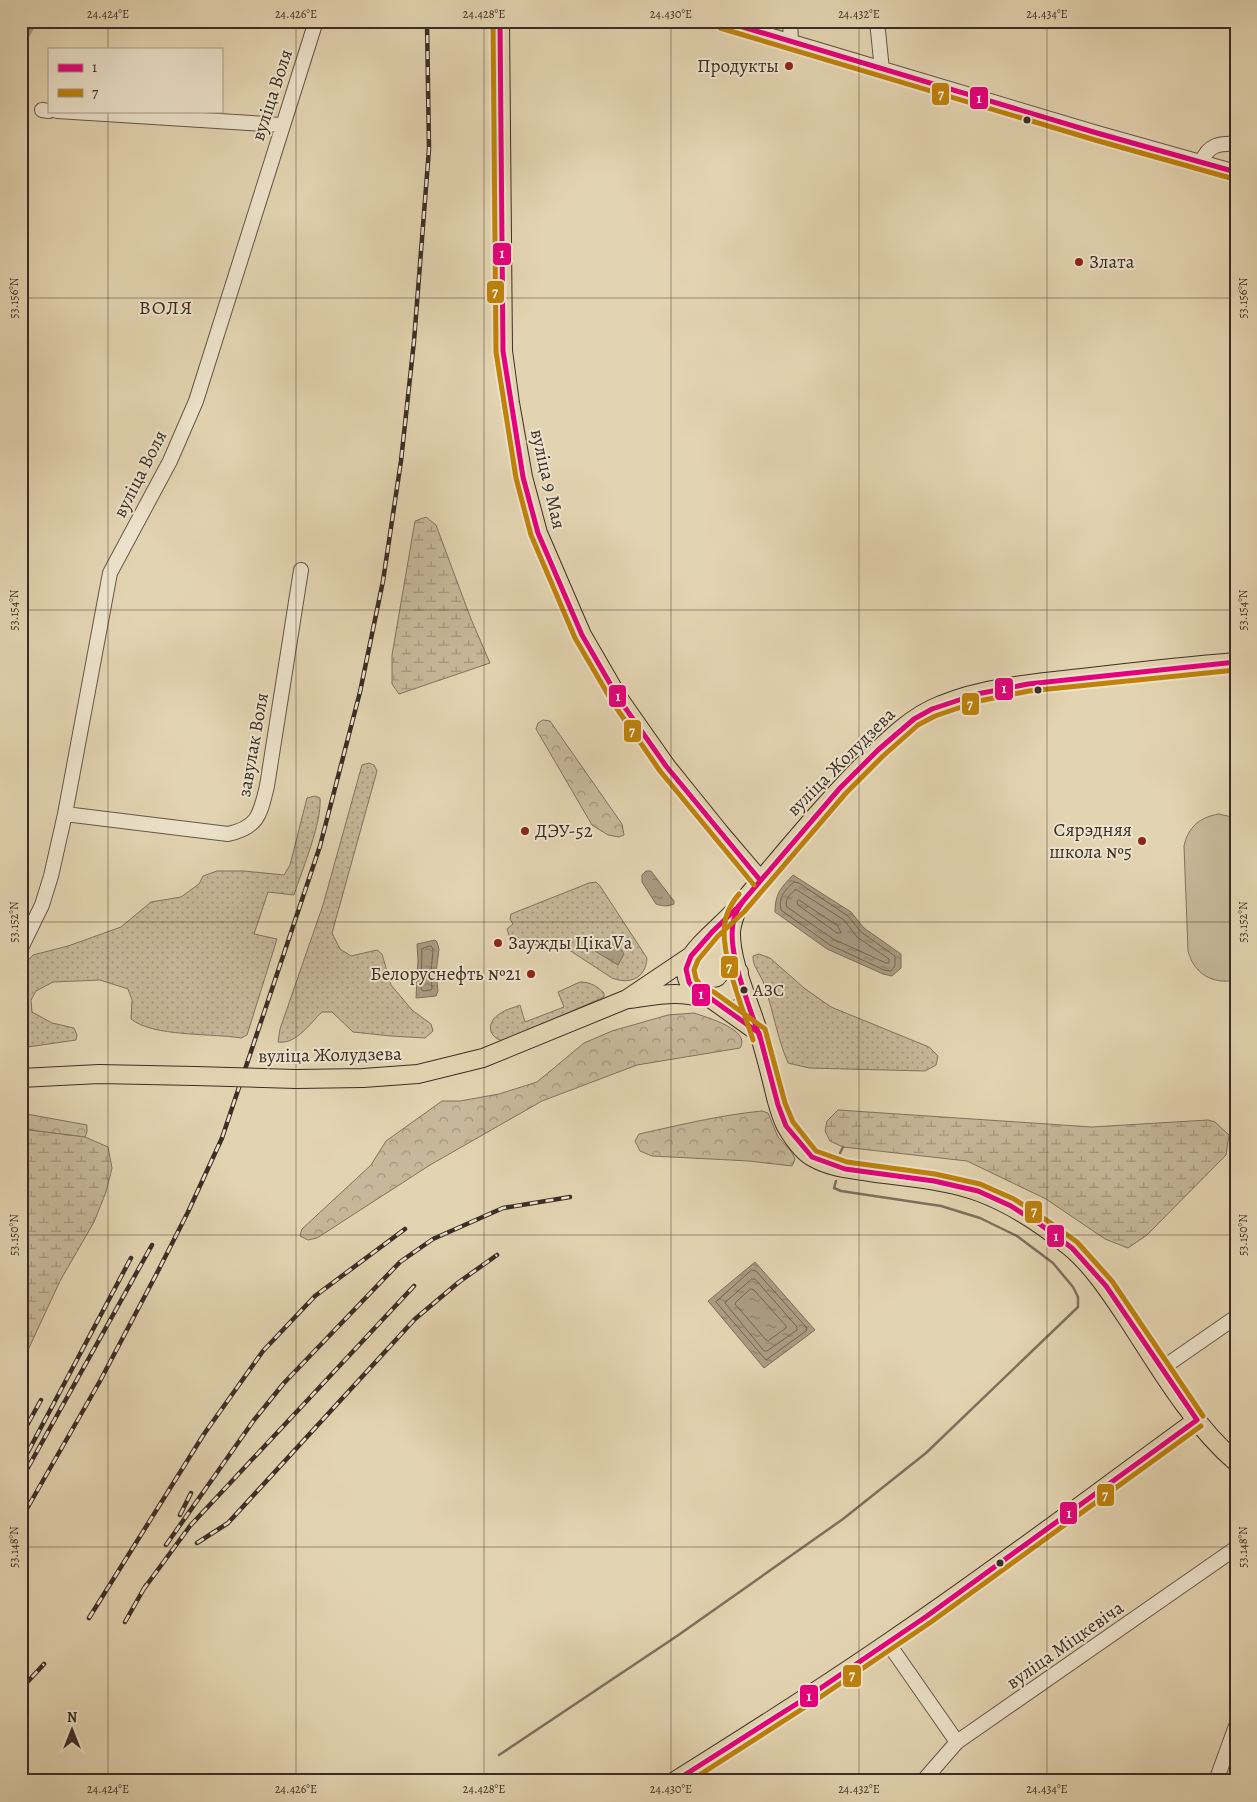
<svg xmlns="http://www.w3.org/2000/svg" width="1257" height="1802" font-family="Alegreya,serif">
<defs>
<pattern id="grass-dots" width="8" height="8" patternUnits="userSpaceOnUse" patternTransform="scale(1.25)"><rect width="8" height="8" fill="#c7b899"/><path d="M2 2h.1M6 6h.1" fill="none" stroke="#a3967d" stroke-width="1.8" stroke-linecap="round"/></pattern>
<pattern id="forest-crowns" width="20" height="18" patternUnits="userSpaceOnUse" patternTransform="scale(1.25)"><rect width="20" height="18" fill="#c7b899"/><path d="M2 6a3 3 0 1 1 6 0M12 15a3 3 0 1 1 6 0" fill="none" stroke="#a3967d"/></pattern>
<pattern id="wetland-marsh" width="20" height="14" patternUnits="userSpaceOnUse" patternTransform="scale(1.25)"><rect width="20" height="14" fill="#c7b899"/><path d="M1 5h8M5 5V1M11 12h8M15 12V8" fill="none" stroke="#a3967d"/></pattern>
<pattern id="water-ripples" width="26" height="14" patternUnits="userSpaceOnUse" patternTransform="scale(1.25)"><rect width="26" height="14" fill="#aa9b82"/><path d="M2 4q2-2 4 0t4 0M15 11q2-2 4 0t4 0" fill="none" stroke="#8c7f6a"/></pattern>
</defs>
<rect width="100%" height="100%" fill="#e3d4b1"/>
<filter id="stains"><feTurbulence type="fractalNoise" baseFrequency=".004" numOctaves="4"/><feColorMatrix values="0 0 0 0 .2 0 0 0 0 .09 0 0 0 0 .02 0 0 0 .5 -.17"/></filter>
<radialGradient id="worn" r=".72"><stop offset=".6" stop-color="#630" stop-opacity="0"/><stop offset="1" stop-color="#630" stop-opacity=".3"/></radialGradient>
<path fill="url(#grass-dots)" stroke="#827260" d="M369 763 374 765 377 771 332 933 340 949 351 956 377 950 382 954 391 985 412 1010 431 1024 433 1031 425 1038 391 1036 353 1032 332 1012H322C310 1023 296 1045 278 1042L280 1029 323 905 362 765Z
M315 796 320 798C322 823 302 870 294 895L268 892 254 934 277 939 247 1035 241 1038C211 1033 153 1037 131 1019L132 1000 128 989 100 980 53 982 36 991 31 1000 32 1012 52 1023 74 1028 77 1035 76 1040 21 1048V968L33 955 68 946 121 927 151 902 181 897 199 884 203 876 217 871H244L284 875 290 865 307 798Z
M596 882 600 886 647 958C646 978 630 985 612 978L560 944C548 939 540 943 529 947L526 939 512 944 507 929 513 924 510 919 511 914 589 883Z
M759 954 770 958 804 988 831 1007 929 1047 938 1056 936 1065 925 1071 809 1068 788 1063C777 1037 773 1010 764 984 761 975 752 965 753 956Z
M580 982C590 982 597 986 604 993V997L504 1041C487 1038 486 1021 501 1013 506 1009 514 1008 520 1005L525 1022 564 1007 558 992Z"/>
<path fill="url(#forest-crowns)" stroke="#827260" d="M543 720 550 721 622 824 624 835 619 837 608 835 592 825 536 729 538 723Z
M694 1013C706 1017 752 1030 740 1048L637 1065 542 1101 430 1165 317 1238 308 1240 300 1236 302 1229 371 1165 386 1141 442 1101H460L499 1094 537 1082 584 1043 612 1031 668 1015Z
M762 1111 768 1113 778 1137 791 1151 795 1159 792 1166 749 1161 652 1156 640 1151 635 1141 639 1134C680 1125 720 1115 762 1111Z
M21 1113 87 1125V1132L85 1137 21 1129Z"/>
<path fill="url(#wetland-marsh)" stroke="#827260" d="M426 517 436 525 471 619 490 663 399 694 392 684V655L415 521Z
M838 1110 1092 1127 1208 1120 1215 1122 1229 1135 1226 1155 1147 1235 1128 1248 1105 1239 1046 1199 967 1161 843 1147 830 1141 825 1131 827 1121Z
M21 1129 85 1137 108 1147 112 1168 106 1192 94 1222 60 1281 21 1365Z"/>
<path fill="#c7b899" stroke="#827260" d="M1219 814 1236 818V980C1213 985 1194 974 1188 951L1184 846C1188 827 1200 817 1219 814Z"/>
<path fill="url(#water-ripples)" stroke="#7e6f5d" d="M646 871H651L674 901V904C667 907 662 906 656 904L642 882V875Z
M793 875 851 912 864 928 901 954V968L892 976 883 974 827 949 775 912C775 893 781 888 793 875Z
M435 940 437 942 439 949 436 973 438 991 436 996 416 998 418 960 417 944Z
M616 942 624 954 618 965 595 951 601 945Z
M755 1262 815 1330 764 1368 708 1301Z"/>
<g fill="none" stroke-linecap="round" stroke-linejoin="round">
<path stroke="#736454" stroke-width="1" d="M794 882 799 883 848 916 861 932 895 956V966L891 971 884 970 830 945 781 910C778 897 785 890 794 882Z
M795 890H797L844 920 857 937 889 959V963H886L833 939 787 907C784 900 790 894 795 890Z
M799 900 838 926 841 933H837L798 905 797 902Z
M431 946 433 949 431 973 432 989 431 990 423 991 421 989 422 949Z
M752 1270 756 1271 807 1328 806 1331 766 1360 716 1302Z
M752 1279H755L797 1327V1330L767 1351H764L725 1303Z
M751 1289 754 1290 786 1326V1328L768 1341 766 1340 735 1304 736 1302Z"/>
<path stroke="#7e6f5d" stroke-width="2.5" d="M840 1153 843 1147
M499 1755 677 1636 843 1519 926 1453 1078 1307V1297L1073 1287 1053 1263 1017 1236 980 1218 941 1206 841 1191 834 1188 836 1181"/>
<path stroke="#aa9b82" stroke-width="16" d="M21 35 26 26V21"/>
<g stroke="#665749" stroke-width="16">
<path id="minor" d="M722 21 1097 133 1236 172
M790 21 791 42
M877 21 882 70
M42 110 49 111
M57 111 282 125
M1202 162C1207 145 1220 143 1236 144
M65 814 228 834C259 827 260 814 267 786L301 570
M21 948 42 905 51 876 65 814 110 573 170 461 196 401 316 21
M1161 1369 1236 1317
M888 1643 957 1742
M923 1781 957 1742 1236 1548
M1216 1781 1236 1726"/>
</g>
<g stroke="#3c2d26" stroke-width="20">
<path id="major" d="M500 21 503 351 510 403 523 477 538 533 582 635 619 699 666 766 720 833 760 880
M738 907C735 915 732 922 731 931 730 959 746 995 755 1022 762 1041 767 1061 772 1081 776 1097 779 1114 787 1128 793 1138 804 1153 814 1158 832 1168 851 1169 870 1172 904 1177 948 1180 979 1192 1012 1204 1043 1225 1070 1247 1092 1265 1111 1294 1127 1318 1159 1367 1191 1423 1236 1462
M703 996C691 989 682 977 688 962 695 945 726 922 739 906 781 857 821 807 866 762 888 740 912 716 941 705 985 687 1035 683 1082 678 1133 672 1184 666 1236 662
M710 998 759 1033
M629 999C644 997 660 994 675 994 700 994 733 1009 739 972
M21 1078 99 1074 195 1076
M296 1079 363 1078 418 1074 483 1058 627 999 691 956
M675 1781C747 1736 818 1691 888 1643 993 1572 1094 1495 1197 1420"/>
</g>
<use href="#minor" stroke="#ede3cc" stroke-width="14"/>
<use href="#major" stroke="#e3d4b1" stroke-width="18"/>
<g stroke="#3c2d26" stroke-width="4.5">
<path id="rail" d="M21 1436 41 1400
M21 1465 131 1258
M21 1480 152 1245
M180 1515 191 1493
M21 1519 100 1381 157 1273 188 1212 222 1138 320 846 360 692 383 581 401 461 414 341 429 149 427 21
M197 1543 228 1523 415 1319 459 1282 497 1255
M166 1545 254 1420 284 1383 400 1262 433 1239 503 1208 570 1197
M143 1590 190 1526 414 1286
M89 1618 204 1434 263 1351 315 1296 405 1229
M125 1622 146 1585
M21 1689 44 1664"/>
</g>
<use href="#rail" stroke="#ede3cc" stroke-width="2.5" stroke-dasharray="8" stroke-linecap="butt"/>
<g stroke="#3c2d26" stroke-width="20" stroke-linecap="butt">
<path id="major-bridge" d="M195 1076 296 1079"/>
</g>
<use href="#major-bridge" stroke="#e3d4b1" stroke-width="18"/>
<g stroke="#ede3cc" stroke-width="9">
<path id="bus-1" d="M500 21 503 351 523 477 538 533 582 635 619 699 666 766 760 880
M723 21 1097 133 1236 172
M745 899C740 905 736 911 734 919 725 949 750 1007 760 1038
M1197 1420 1106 1286 1072 1248 1041 1225 1011 1206 978 1191 934 1181 845 1169 812 1157 786 1126 778 1105 759 1033 710 998 697 993 689 982 686 969 691 956 713 931 738 907 840 788 878 750 914 719 932 709 977 694 1028 684 1236 662
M675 1781 809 1696 927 1616 1197 1420"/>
</g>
<g stroke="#ede3cc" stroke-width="9">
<path id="bus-2" d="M493 21 496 352 516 478 531 535 575 638 613 703 660 771 754 885
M720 28 1095 140 1234 179
M739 894C733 901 729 908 726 917 717 949 743 1008 753 1040
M1203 1416 1112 1281 1077 1242 1045 1219 1014 1199 980 1184 935 1174 847 1162 816 1151 793 1122 785 1103 765 1029 714 992 702 987 696 979 694 970 698 960 718 936 744 912 846 793 883 756 918 725 935 716 979 701 1029 691 1236 670
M690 1781 813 1702 931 1622 1201 1426"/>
</g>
<use href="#bus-1" stroke="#e5007d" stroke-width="5"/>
<use href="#bus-2" stroke="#bf820b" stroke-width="5"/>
</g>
<path fill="none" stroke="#3c2d26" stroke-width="1" stroke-opacity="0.45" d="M108 21V49M296 21V1781M484 21V1781M671 21V1781M859 21V1781M1047 21V1781M1234 21V1781M108 111V1781M21 298H1236M21 610H1236M21 922H1236M21 1235H1236M21 1547H1236"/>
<g fill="#8f2418" stroke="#ede3cc" stroke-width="2">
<circle cx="789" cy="66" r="5"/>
<circle cx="1079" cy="262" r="5"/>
<circle cx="525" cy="831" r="5"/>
<circle cx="1142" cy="841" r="5"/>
<circle cx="498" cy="943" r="5"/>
<circle cx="531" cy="974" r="5"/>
</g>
<g fill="#3c2d26" stroke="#ede3cc" stroke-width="2">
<circle cx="1027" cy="120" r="4.5"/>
<circle cx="1038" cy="690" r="4.5"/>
<circle cx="744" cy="990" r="4.5"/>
<circle cx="1000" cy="1563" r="4.5"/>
</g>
<g text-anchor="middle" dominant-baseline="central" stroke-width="4" stroke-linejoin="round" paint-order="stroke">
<g font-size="18" fill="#3c2d26" stroke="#ede3cc" text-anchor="start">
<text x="753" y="990">АЗС</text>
</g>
<g font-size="19" fill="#3c2d26" stroke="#ede3cc" text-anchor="end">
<text x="779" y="66">Продукты</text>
<text x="1089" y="262" text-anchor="start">Злата</text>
<text x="1132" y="830">Сярэдняя<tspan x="1132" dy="22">школа №5</tspan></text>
<text x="535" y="831" text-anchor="start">ДЭУ-52</text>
<text x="508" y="943" text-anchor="start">Заужды ЦікаVа</text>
<text x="521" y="974">Белоруснефть №21</text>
</g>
<g font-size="19" fill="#3c2d26" stroke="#ede3cc">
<text transform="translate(272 95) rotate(-72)">вуліца Воля</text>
<text transform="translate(140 474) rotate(-63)">вуліца Воля</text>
<text transform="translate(548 479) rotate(77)">вуліца 9 Мая</text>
<text transform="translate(253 745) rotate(-80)">завулак Воля</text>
<text transform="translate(841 762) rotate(-45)">вуліца Жолудзева</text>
<text transform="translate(330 1055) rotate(-1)">вуліца Жолудзева</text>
<text transform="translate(1065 1645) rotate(-35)">вуліца Міцкевіча</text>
</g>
<g font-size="20" letter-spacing="1" fill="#3c2d26" stroke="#ede3cc">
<text x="166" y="307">ВОЛЯ</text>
</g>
</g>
<g stroke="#ede3cc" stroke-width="2">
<rect x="931" y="82" width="19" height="24" rx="5" fill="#bf820b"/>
<rect x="969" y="86" width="20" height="24" rx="5" fill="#e5007d"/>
<rect x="492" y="242" width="20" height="24" rx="5" fill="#e5007d"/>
<rect x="486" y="280" width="19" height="24" rx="5" fill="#bf820b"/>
<rect x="994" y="677" width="20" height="24" rx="5" fill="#e5007d"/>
<rect x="608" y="684" width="19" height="24" rx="5" fill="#e5007d"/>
<rect x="961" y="692" width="19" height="24" rx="5" fill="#bf820b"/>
<rect x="623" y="719" width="19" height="24" rx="5" fill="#bf820b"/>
<rect x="720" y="955" width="19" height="24" rx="5" fill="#bf820b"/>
<rect x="691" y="983" width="20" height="24" rx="5" fill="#e5007d"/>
<rect x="1024" y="1200" width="19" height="24" rx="5" fill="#bf820b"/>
<rect x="1046" y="1224" width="19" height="24" rx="5" fill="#e5007d"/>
<rect x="1096" y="1483" width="19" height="24" rx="5" fill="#bf820b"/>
<rect x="1059" y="1501" width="19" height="24" rx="5" fill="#e5007d"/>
<rect x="842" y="1664" width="20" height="24" rx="5" fill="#bf820b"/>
<rect x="799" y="1684" width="20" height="24" rx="5" fill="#e5007d"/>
</g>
<g font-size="14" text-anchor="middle" font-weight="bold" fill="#fff">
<text x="941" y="99">7</text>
<text x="979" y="103">1</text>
<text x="502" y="258">1</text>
<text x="495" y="297">7</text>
<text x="1004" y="693">1</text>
<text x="618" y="701">1</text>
<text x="970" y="709">7</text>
<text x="632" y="736">7</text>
<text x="729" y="972">7</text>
<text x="701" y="999">1</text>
<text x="1034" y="1216">7</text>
<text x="1056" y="1241">1</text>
<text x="1105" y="1500">7</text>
<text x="1069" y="1518">1</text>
<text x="852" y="1680">7</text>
<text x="809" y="1701">1</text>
</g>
<rect width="1257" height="1802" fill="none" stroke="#e3d4b1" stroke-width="55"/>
<rect x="48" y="48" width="175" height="65" fill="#ede3cc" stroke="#a69a8a"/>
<rect x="58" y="64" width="25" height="8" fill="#e5007d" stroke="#a69a8a"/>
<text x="92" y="72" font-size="15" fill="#3c2d26">1</text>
<rect x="58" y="89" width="25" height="8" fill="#bf820b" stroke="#a69a8a"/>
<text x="92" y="98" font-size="15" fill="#3c2d26">7</text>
<g transform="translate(72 1730)" stroke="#ede3cc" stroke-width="4" paint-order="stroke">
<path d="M0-4L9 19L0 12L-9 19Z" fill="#3c2d26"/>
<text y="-8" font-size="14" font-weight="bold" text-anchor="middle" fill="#3c2d26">N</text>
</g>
<rect x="28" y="28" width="1202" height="1746" fill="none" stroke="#3c2d26" stroke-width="2"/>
<g font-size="12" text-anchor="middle" fill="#3c2d26">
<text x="108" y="18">24.424°E</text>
<text x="296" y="18">24.426°E</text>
<text x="484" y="18">24.428°E</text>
<text x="671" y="18">24.430°E</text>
<text x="859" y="18">24.432°E</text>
<text x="1047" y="18">24.434°E</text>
<text transform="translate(14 298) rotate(-90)" y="4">53.156°N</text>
<text transform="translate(1243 298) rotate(-90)" y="4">53.156°N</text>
<text transform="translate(14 610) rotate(-90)" y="4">53.154°N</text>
<text transform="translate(1243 610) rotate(-90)" y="4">53.154°N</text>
<text transform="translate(14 922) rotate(-90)" y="4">53.152°N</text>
<text transform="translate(1243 922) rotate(-90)" y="4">53.152°N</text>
<text transform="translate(14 1235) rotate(-90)" y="4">53.150°N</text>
<text transform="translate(1243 1235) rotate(-90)" y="4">53.150°N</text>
<text transform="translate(14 1547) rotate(-90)" y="4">53.148°N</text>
<text transform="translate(1243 1547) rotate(-90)" y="4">53.148°N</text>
<text x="108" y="1793">24.424°E</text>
<text x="296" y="1793">24.426°E</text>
<text x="484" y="1793">24.428°E</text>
<text x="671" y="1793">24.430°E</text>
<text x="859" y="1793">24.432°E</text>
<text x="1047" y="1793">24.434°E</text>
</g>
<rect width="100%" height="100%" filter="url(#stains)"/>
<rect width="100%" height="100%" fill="url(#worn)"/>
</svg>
